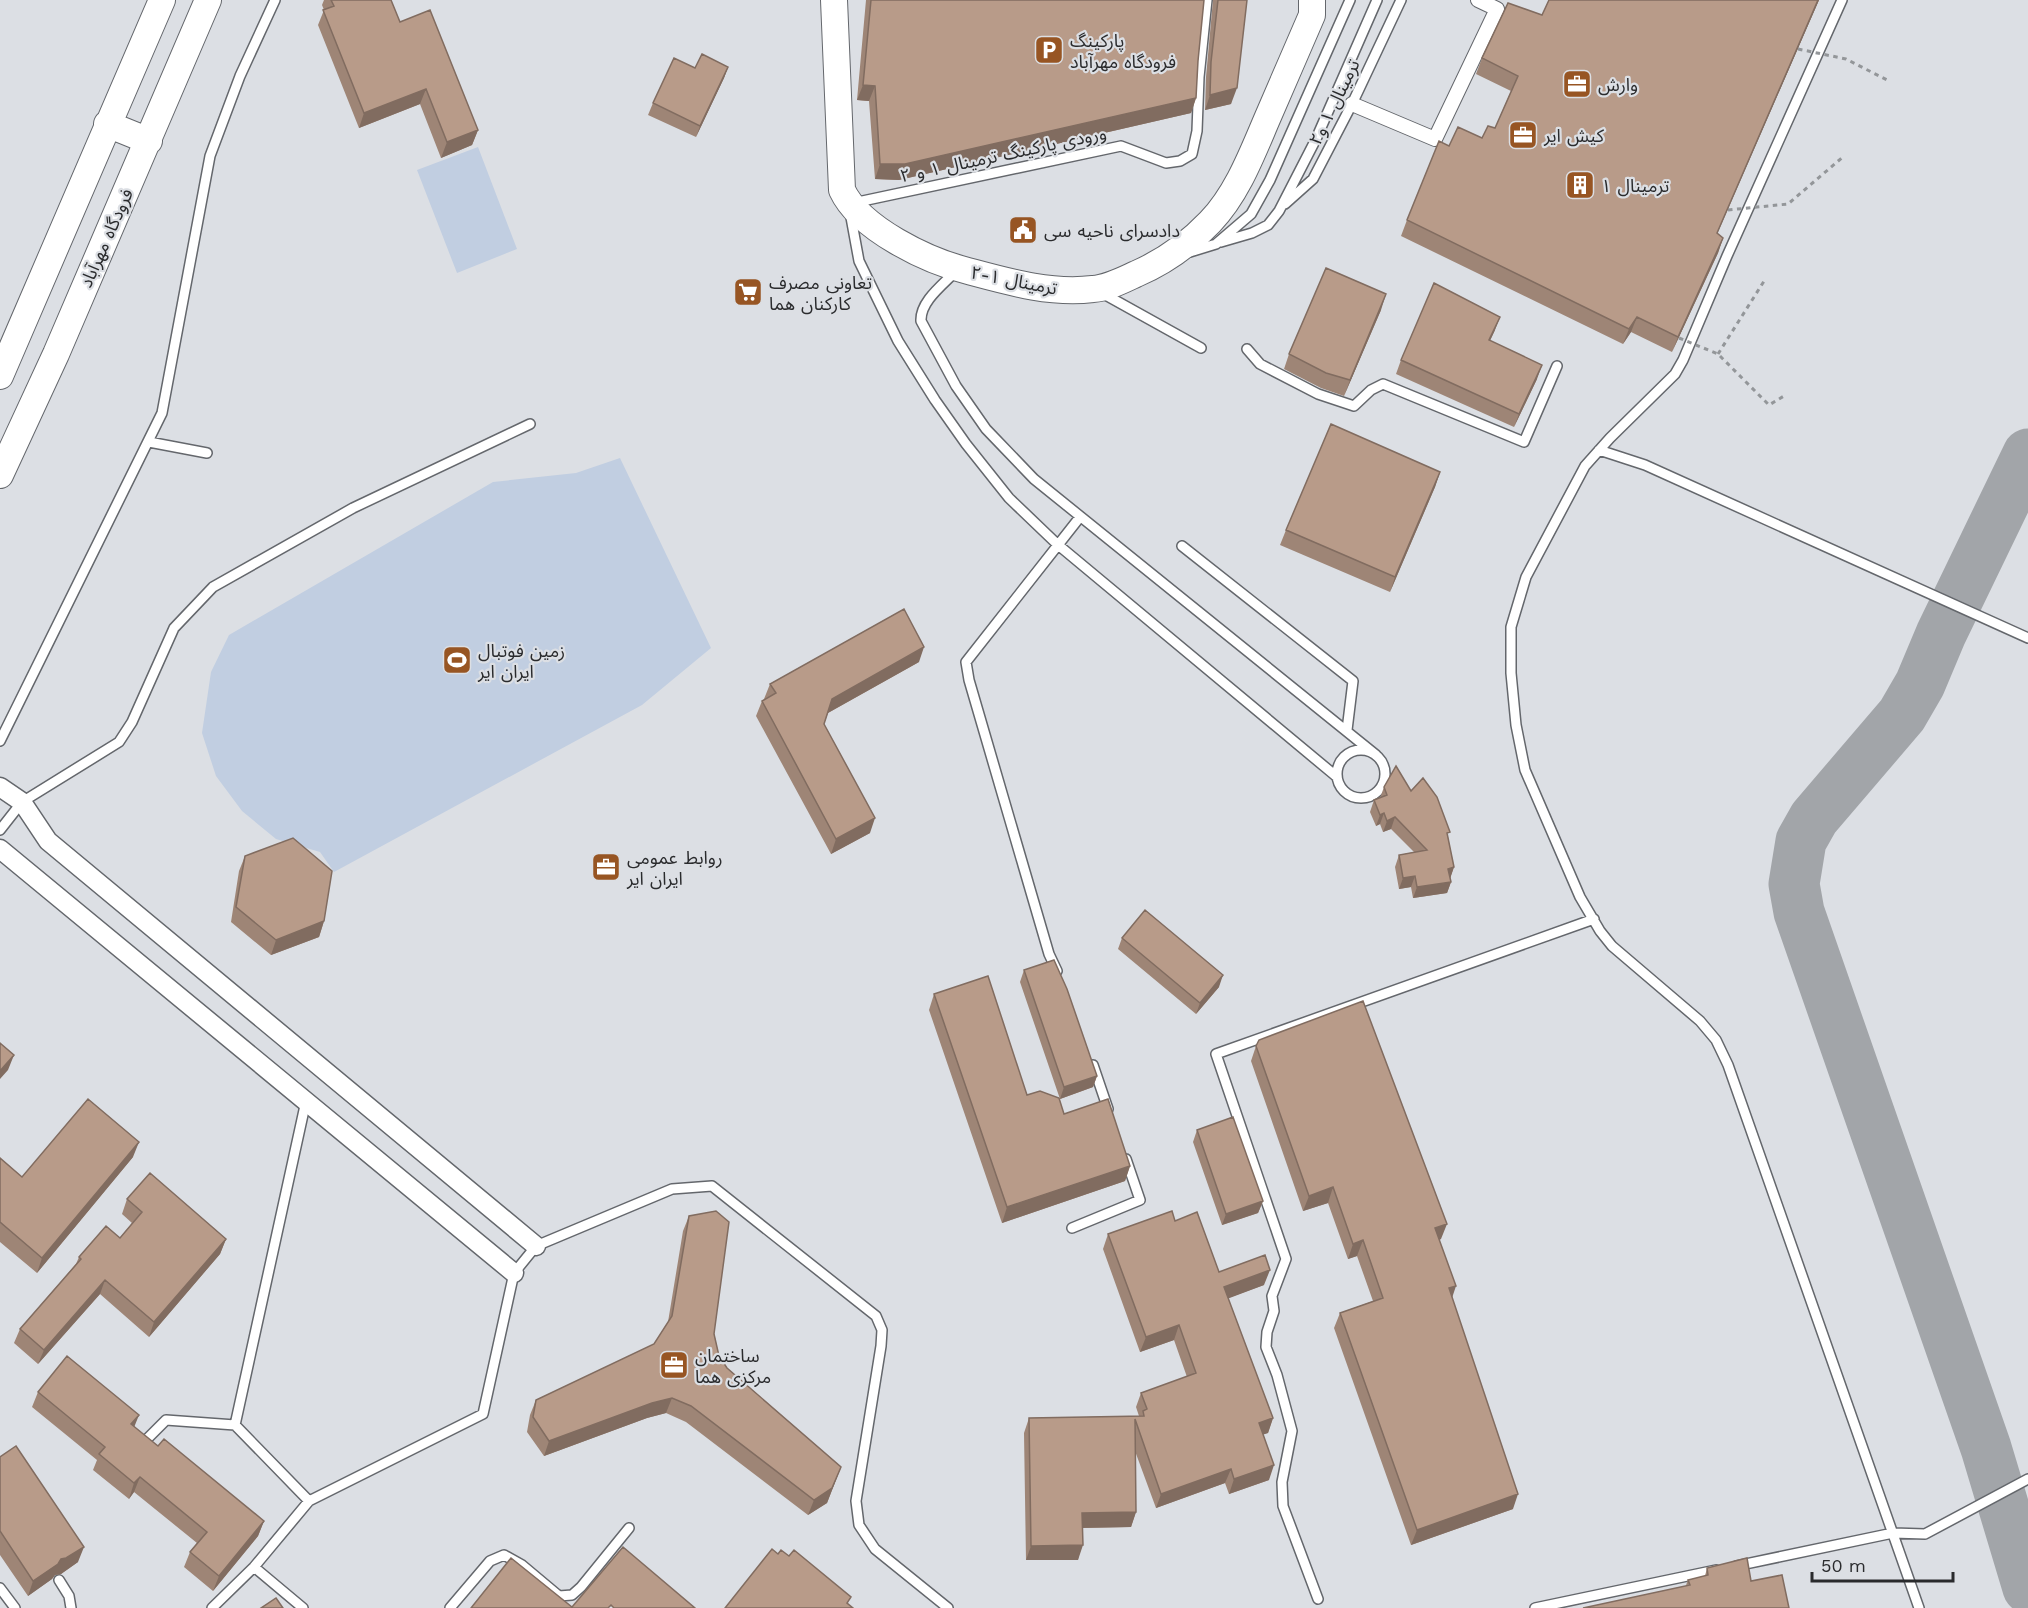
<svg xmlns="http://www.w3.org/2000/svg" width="2028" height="1608" font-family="'Work Sans','Noto Sans Arabic',sans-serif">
<rect width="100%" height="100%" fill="#dcdfe4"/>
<path fill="#c1cee1" d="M478 147 517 249 457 273 417 170Z
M620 458 711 648 642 705 334 872 320 852 276 839 242 811 216 776 202 733 211 672 229 635 493 482 576 473Z"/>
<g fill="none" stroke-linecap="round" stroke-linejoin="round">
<path stroke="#a2a5a9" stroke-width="51" d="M2028 454 1941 634 1920 684 1902 715 1814 818 1801 841 1794 884 1799 912 1986 1448 2028 1588"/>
<g stroke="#64676c" stroke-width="12">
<path id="service" d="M1842 0 1727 256 1683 360 1675 374 1610 438 1585 466 1526 577 1511 627V673L1516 725 1525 770 1580 897 1600 931 1612 946 1700 1021 1716 1040 1728 1065 1919 1608
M853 203 1121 146 1166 163 1180 161 1192 154 1197 131 1199 77 1207 0
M1285 204 1313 179 1352 104 1401 0
M850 212 859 261 898 341 935 400 966 444 1009 498 1057 544 1337 777
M1221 242 1252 233 1268 225 1279 211 1316 139 1377 0
M1190 252 1216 244 1251 214 1270 180 1350 0
M957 270C944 284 920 301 921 321L956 386 986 429 1034 479 1376 755
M1102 293 1201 348
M1247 349 1260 364 1318 394 1354 406 1371 390 1383 384 1524 442 1557 366
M149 442 207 453
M1599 450 1645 465 2028 638
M1182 546 1353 681 1347 730
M0 741 162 413 210 156 240 76 275 0
M1337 774a24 24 0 1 1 48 0a24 24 0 1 1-48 0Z
M0 830 22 802 119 742 132 722 174 628 213 587 353 508 530 424
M1057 971 1049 954 969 680 966 662 1080 517
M1093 1065 1108 1109
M306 1101 235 1425 309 1501
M1072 1228 1140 1200 1126 1159
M147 1439 166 1420 235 1425
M1736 1566 1893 1533 1925 1534 2028 1479
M254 1567 303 1608
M59 1580 69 1596 71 1608
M0 1588 15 1608
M1318 1599 1283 1506 1282 1482 1292 1431 1277 1375 1266 1347 1267 1332 1274 1311 1272 1296 1286 1259 1216 1054 1594 919
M212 1608 254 1567 309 1501 483 1414 514 1273 536 1246 672 1189 712 1186 876 1316 882 1330 881 1346 856 1501 859 1525 875 1549 948 1608
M450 1608 490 1561 504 1555 522 1565 559 1596 572 1595 581 1587 629 1528
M1535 1608 1716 1570"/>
</g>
<g stroke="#64676c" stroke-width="16">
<path id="pedestrian" d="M1352 104 1435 139 1497 9 1478 0"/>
</g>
<g stroke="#64676c" stroke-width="21">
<path id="minor" d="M0 787 22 802 48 841 536 1246
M0 849 514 1273"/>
</g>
<g stroke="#64676c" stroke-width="28">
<path id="secondary" d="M834 0 842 190C860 229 928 261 968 271 1009 282 1050 294 1093 289 1108 288 1123 280 1136 274 1164 262 1189 244 1210 222 1237 194 1252 154 1267 119 1282 84 1297 50 1312 15V0
M107 124 149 141
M0 376 162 0
M0 475 56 354 208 0"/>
</g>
<path stroke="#939699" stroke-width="3" stroke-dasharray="4.5 4.5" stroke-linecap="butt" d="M1718 354 1766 278"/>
<use href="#service" stroke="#fff" stroke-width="9"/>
<use href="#pedestrian" stroke="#fff" stroke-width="14"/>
<use href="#minor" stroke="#fff" stroke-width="18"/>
<use href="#secondary" stroke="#fff" stroke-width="26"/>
<path stroke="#939699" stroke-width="3" stroke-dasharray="4.5 4.5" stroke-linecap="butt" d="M1798 49 1846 59 1889 81
M1728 210 1788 204 1844 156
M1679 338 1718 354 1769 405 1784 396"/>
</g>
<path fill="#9e8576" d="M324 0H391L400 22 478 130 472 145 441 158 420 104 359 128 318 25 324 10 322 5Z
M866 0H1204L1198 61 1196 98 1191 113 899 180 875 179 869 101 857 100Z
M1213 0H1247L1231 104 1205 110 1206 77Z
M1549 0H1819L1717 233 1723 238 1718 253 1672 352 1631 332 1623 344 1401 236 1407 220 1449 146 1482 138 1495 128 1511 91 1476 74 1482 58 1542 15Z
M728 67 724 78 696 137 648 115 653 103 695 68Z
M1381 310 1344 396 1321 388 1284 369 1289 354Z
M1495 330 1490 340 1537 379 1514 427 1396 374 1401 360Z
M1440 472 1435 487 1390 592 1280 545 1286 530Z
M919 662 828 713 824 724 870 833 831 854 756 716 762 701 764 699 770 684Z
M1384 787 1411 791 1448 837 1454 867 1450 878 1451 882 1447 893 1413 898 1411 887 1399 889 1395 867 1399 855 1414 852 1391 829 1383 832 1380 824 1376 826 1370 812 1374 800 1380 798Z
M245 856 324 921 319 937 271 955 231 922 239 871Z
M1122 938 1219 987 1196 1014 1118 949Z
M1024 970 1097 1076 1093 1087 1060 1099 1020 982Z
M934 994 1027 1095 1064 1114 1130 1166 1125 1181 1002 1223 929 1010Z
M1256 1046 1441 1239 1439 1240 1452 1297 1513 1509 1411 1545 1334 1328 1340 1313 1373 1301 1357 1256 1348 1259 1328 1203 1303 1211 1251 1061Z
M1197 1130 1263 1201 1258 1213 1222 1225 1193 1142Z
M133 1157 37 1273 0 1242V1158L22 1177Z
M127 1199 226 1239 220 1254 149 1337 100 1294 38 1364 14 1343 20 1329 76 1264 79 1257 120 1238 132 1223 122 1214Z
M689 1216 719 1356 727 1368 841 1467 827 1503 808 1515 686 1422 666 1413 647 1418 544 1456 527 1432 530 1415 536 1400 654 1344 668 1322 683 1231Z
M1175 1221 1219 1272 1264 1285 1228 1298 1273 1418 1268 1433 1263 1434 1269 1480 1229 1494 1225 1483 1156 1508 1135 1451 1136 1512 1131 1527 1083 1528 1078 1560H1026L1024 1433 1029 1418 1139 1416 1136 1407 1141 1393 1187 1377 1174 1340 1140 1352 1103 1249 1108 1234Z
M38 1392 134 1427 158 1446 264 1521 258 1536 213 1591 184 1567 190 1552 197 1543 134 1492 129 1499 93 1470 97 1460 32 1407Z
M0 1457 78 1562 61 1574 55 1575 52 1579 28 1596 0 1555Z
M1707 1568 1751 1581 1686 1585 1688 1580 1705 1576Z"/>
<path fill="#816c60" d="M1818 0H1819L1711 248 1717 233Z
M728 67 724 78 696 137 700 126Z
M863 85 875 86 869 101 857 100Z
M1237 88 1231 104 1205 110 1210 95Z
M426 89 420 104 359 128 364 113Z
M1196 98 1191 113 899 180 875 179 880 164Z
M478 130 472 145 441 158 447 142Z
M1723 238 1718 253 1672 352 1678 337Z
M1386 294 1381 310 1344 396 1350 380Z
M1500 317 1495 330 1484 354 1489 340Z
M1637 317 1631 332 1623 344 1629 329Z
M1542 365 1537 379 1514 427 1519 414Z
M1440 472 1435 487 1390 592 1395 577Z
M924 647 919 662 826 714 832 699Z
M1384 813 1380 824 1376 826 1380 815Z
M1395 817 1391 829 1383 832 1387 821Z
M875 818 870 833 831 854 836 839Z
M1454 867 1450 879 1448 869Z
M1415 876 1411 887 1399 889 1403 878Z
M1451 882 1447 893 1413 898 1417 887Z
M324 921 319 937 271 955 276 940Z
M1223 975 1219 987 1196 1014 1200 1003Z
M14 1055 8 1070 0 1079V1071Z
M1097 1076 1093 1087 1060 1099 1064 1087Z
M139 1142 133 1157 37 1273 42 1258Z
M1130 1166 1125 1181 1002 1223 1007 1207Z
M1333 1187 1328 1203 1303 1211 1309 1196Z
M1263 1201 1258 1213 1222 1225 1226 1214Z
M1447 1224 1441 1239 1429 1243 1435 1228Z
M226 1239 220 1254 149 1337 154 1322Z
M1363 1240 1357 1256 1348 1259 1353 1244Z
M1270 1270 1264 1285 1219 1302 1224 1287Z
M105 1280 100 1294 38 1364 44 1350Z
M1456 1286 1451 1301 1449 1288Z
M1179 1325 1174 1340 1140 1352 1146 1337Z
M672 1398 666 1413 647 1418 544 1456 549 1441 652 1403Z
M139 1415 133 1430 131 1424Z
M1273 1418 1268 1433 1253 1438 1259 1423Z
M1274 1465 1269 1480 1229 1494 1234 1479Z
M841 1467 827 1503 808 1515 814 1500Z
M1231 1469 1225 1483 1156 1508 1161 1494Z
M140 1477 134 1492 129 1499 134 1483Z
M1518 1494 1513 1509 1411 1545 1417 1530Z
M1136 1512 1131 1527 1077 1528 1082 1513Z
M264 1521 258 1536 213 1591 219 1576Z
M1083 1545 1078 1560H1026L1031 1546Z
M84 1547 78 1562 61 1574 55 1575 52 1579 28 1596 33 1581 61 1559Z"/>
<path fill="#b89b89" stroke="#816c60" stroke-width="1.5" d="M331 0H391L400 22 430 10 478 130 447 142 426 89 364 113 323 10 334 6Z
M871 0H1204L1198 61 1196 98 905 164H880L875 86 863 85Z
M1218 0H1247L1237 88 1210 95 1211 62Z
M1549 0H1818L1717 233 1723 238 1678 337 1637 317 1629 329 1407 220 1439 141 1449 146 1458 127 1482 138 1488 126 1495 128 1518 76 1482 58 1508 3 1542 15Z
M702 54 728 67 700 126 653 103 674 58 695 68Z
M1326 268 1386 294 1350 380 1326 373 1289 354Z
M1434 283 1500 317 1489 340 1542 365 1519 414 1401 360Z
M1331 424 1440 472 1395 577 1286 530Z
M904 609 924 647 832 699 824 724 875 818 836 839 762 701 776 693 770 684Z
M1396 766 1411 791 1423 778 1437 797 1450 832 1447 833 1454 867 1448 869 1451 882 1417 887 1415 876 1403 878 1399 855 1427 850 1395 817 1387 821 1384 813 1380 815 1374 800 1387 795 1384 787Z
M293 838 332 871 324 921 276 940 236 907 245 856Z
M1145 910 1223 975 1200 1003 1122 938Z
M1054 960 1067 989 1097 1076 1064 1087 1024 970Z
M988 976 1027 1095 1040 1091 1059 1098 1064 1114 1108 1099 1130 1166 1007 1207 934 994Z
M1363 1001 1447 1224 1435 1228 1456 1286 1449 1288 1518 1494 1417 1530 1340 1313 1383 1298 1363 1240 1353 1244 1333 1187 1309 1196 1256 1046 1259 1040Z
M0 1043 14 1055 0 1071Z
M88 1099 139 1142 42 1258 0 1222V1158L22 1177Z
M1233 1117 1263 1201 1226 1214 1197 1130Z
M150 1173 226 1239 154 1322 105 1280 44 1350 20 1329 81 1259 79 1257 106 1226 120 1238 142 1212 127 1199Z
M716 1211 729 1222 714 1334 719 1356 727 1368 841 1467 832 1488 814 1500 691 1406 672 1398 652 1403 549 1441 533 1417 536 1400 654 1344 672 1316 689 1216Z
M1172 1211 1175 1221 1197 1212 1219 1272 1265 1255 1270 1270 1224 1287 1273 1418 1259 1423 1274 1465 1234 1479 1231 1469 1161 1494 1135 1419 1136 1512 1082 1513 1083 1545 1031 1546 1029 1418 1144 1416 1143 1411 1147 1409 1141 1393 1196 1373 1179 1325 1146 1337 1108 1234Z
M67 1356 139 1415 131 1424 158 1446 164 1439 264 1521 219 1576 190 1552 207 1532 140 1477 134 1483 99 1454 105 1447 38 1392Z
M16 1446 84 1547 66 1558 61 1559 58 1564 33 1581 0 1531V1457Z
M623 1547 695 1608H614L611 1605 608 1608H471L511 1558 572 1607Z
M772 1549 778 1554 781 1550 789 1556 794 1550 851 1597 847 1603 853 1608H725Z
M1747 1558 1751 1581 1782 1575 1789 1608H1583L1690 1585 1688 1580 1708 1575 1707 1568Z
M276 1598 283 1608H261Z"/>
<defs>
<g id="parking-square" transform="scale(1.5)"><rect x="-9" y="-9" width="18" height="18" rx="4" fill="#975523" stroke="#dcdfe4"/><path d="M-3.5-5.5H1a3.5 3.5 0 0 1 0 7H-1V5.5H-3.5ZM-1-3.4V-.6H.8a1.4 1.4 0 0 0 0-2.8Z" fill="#fff"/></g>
<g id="office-square" transform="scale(1.5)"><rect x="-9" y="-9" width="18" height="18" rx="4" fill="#975523" stroke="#dcdfe4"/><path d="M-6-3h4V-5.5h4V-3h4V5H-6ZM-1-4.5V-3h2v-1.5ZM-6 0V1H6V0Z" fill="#fff"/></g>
<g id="building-square" transform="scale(1.5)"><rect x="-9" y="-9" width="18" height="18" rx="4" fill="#975523" stroke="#dcdfe4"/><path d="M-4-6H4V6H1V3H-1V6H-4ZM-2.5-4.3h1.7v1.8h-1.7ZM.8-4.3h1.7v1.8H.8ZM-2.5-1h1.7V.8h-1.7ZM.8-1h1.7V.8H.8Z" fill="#fff"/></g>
<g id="civic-square" transform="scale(1.5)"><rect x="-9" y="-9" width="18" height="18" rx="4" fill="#975523" stroke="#dcdfe4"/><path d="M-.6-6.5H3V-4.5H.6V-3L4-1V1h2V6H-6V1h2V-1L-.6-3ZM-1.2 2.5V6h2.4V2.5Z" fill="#fff"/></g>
<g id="supermarket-square" transform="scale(1.5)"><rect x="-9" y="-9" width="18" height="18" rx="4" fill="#975523" stroke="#dcdfe4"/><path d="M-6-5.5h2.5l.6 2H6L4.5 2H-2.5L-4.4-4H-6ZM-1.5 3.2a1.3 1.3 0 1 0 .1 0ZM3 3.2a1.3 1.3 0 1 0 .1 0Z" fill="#fff"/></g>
<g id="stadium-square" transform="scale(1.5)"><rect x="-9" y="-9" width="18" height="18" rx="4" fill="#975523" stroke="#dcdfe4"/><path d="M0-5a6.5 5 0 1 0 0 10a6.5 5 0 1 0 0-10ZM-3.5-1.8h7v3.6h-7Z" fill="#fff"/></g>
</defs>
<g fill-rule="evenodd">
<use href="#parking-square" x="1049" y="50"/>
<use href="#office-square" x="1577" y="84"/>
<use href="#office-square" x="1523" y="135"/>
<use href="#building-square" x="1580" y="185"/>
<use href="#civic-square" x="1023" y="230"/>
<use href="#supermarket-square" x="748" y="292"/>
<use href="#stadium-square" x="457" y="660"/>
<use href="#office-square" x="606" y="867"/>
<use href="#office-square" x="674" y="1365"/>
</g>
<g text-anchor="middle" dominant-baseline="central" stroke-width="4.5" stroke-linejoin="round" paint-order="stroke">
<g font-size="18" fill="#2a2b2d" stroke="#dcdfe4" text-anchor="start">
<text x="1070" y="40">پارکینگ<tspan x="1070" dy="21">فرودگاه مهرآباد</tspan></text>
<text x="1598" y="84">وارش</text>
<text x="1544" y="135">کیش ایر</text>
<text x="1601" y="185">ترمینال ۱</text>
<text x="1044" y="230">دادسرای ناحیه سی</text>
<text x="769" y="282">تعاونی مصرف<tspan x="769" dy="21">کارکنان هما</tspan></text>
<text x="478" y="650">زمین فوتبال<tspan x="478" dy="21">ایران ایر</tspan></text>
<text x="627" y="857">روابط عمومی<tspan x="627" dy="21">ایران ایر</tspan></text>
<text x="695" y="1355">ساختمان<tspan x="695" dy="21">مرکزی هما</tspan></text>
</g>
<g font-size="18" fill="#2a2b2d" stroke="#dcdfe4">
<text transform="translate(1334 102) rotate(-64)">ترمینال ۱ و۲</text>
<text transform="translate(1003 154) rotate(-12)">ورودی پارکینگ ترمینال ۱ و ۲</text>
<text transform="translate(106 238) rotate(-66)">فرودگاه مهرآباد</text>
<text transform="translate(1014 280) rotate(11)">ترمینال ۱-۲</text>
</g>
</g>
<path d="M1812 1572v9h141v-9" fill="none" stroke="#2a2b2d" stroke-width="3"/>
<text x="1821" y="1572" font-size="18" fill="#2a2b2d" stroke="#dcdfe4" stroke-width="4.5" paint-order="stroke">50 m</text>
</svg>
